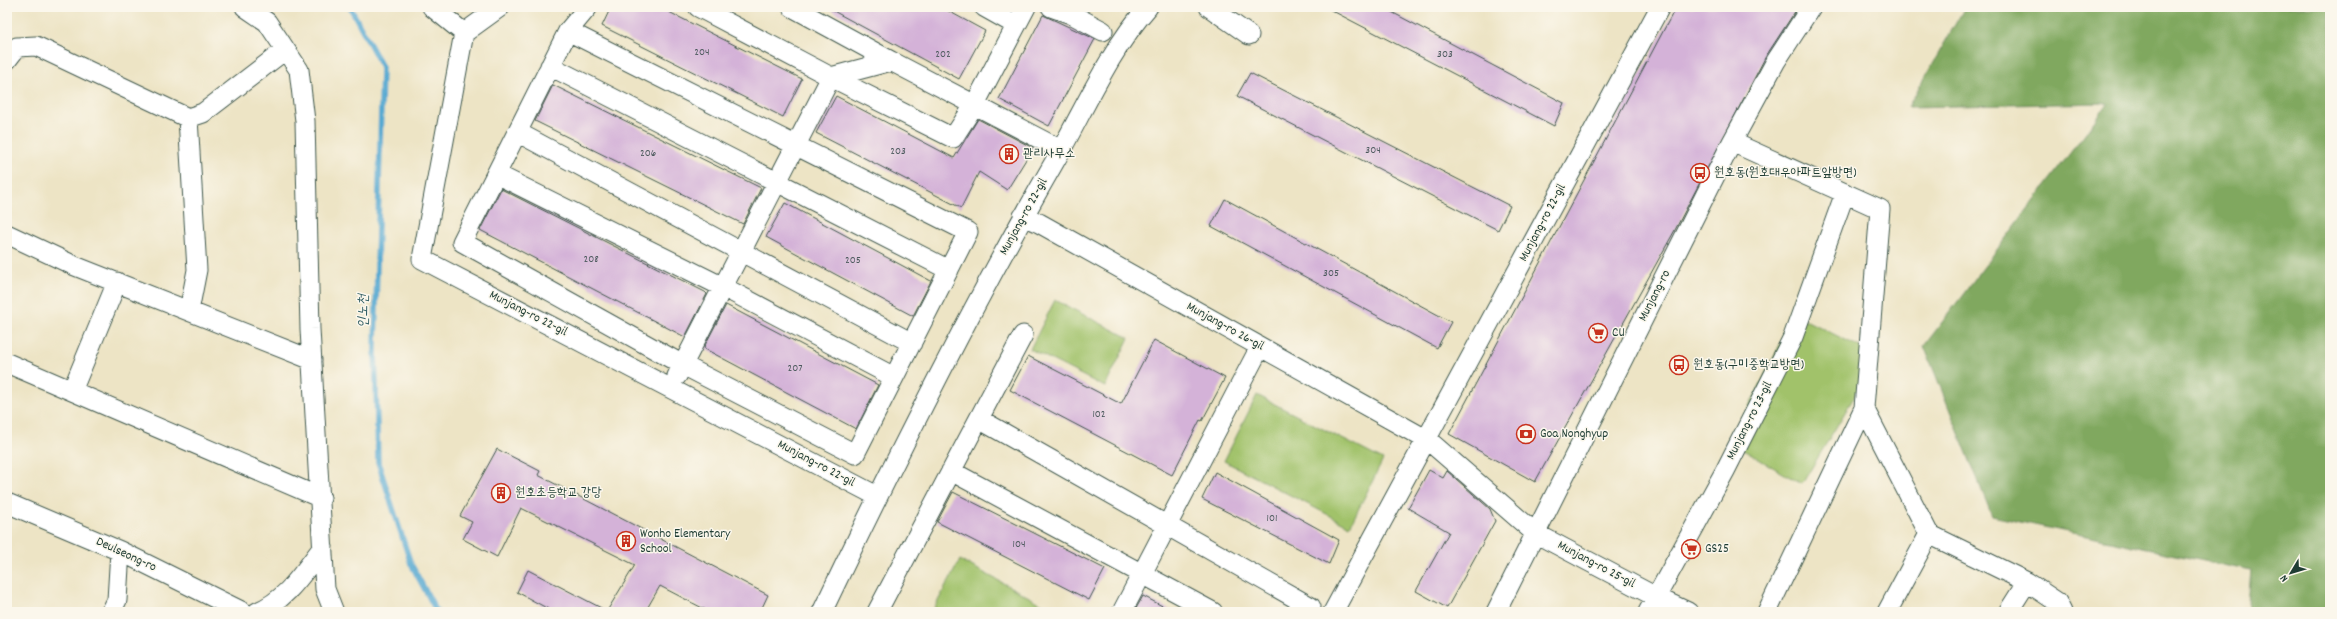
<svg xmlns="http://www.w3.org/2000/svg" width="2337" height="619" font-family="Dekko,'Poor Story',sans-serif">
<rect width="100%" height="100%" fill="#fbf7ec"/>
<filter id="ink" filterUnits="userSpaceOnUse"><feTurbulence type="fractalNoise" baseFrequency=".025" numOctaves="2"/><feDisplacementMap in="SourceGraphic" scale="8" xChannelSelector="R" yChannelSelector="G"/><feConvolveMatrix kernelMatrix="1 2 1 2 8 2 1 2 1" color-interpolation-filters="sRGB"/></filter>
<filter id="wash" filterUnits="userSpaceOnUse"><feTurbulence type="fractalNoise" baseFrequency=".012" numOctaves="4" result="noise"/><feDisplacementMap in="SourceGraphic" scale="16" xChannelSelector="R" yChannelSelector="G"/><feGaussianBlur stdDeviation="0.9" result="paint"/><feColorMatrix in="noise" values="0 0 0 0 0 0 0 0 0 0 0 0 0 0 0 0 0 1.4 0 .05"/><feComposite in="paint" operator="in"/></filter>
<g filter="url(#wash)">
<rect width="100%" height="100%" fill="#ede4c5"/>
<path fill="#a1c26a" stroke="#60804f" d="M1055 300 1129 338 1105 387 1030 349Z
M1795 315 1866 350 1865 379 1802 484 1731 443Z
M1257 395 1383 460 1350 526 1224 461Z
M960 560 1057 612H932Z"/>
<path fill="#80a85e" stroke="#507249" d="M1965 7H2330V612H2247L2251 571 1992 516 1924 346 2108 103 1908 107Z"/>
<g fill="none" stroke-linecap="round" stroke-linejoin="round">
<path stroke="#56a9d1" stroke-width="5.5" d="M350 7 382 67 375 348 378 462 411 564 437 612"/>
</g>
<g id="blocks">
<path fill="#d4b2d8" d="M611 7H659L802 79 783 117 602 26Z
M826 7H941L985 31 959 79Z
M1325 7H1382L1564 103 1554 126Z
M1676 7H1798L1766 56 1675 230 1535 482 1449 434Z
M1043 15 1095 39 1049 126 999 99Z
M1250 73 1510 206 1498 230 1237 96Z
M553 85 761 188 743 224 535 121Z
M836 96 954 158 978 119 1033 148 1007 190 979 172 961 208 816 133Z
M501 189 705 292 707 294 685 337 480 230Z
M1225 199 1451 322 1437 348 1211 226Z
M785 203 931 281 913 316 766 237Z
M726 305 878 385 856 429 705 349 704 347Z
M1154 340 1225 378 1202 421 1200 420 1172 475 1010 390 1028 356 1121 404Z
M497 449 540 471 538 475 768 595 760 612H710L660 586 645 612H554L517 592 528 570 607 611 635 565 521 508 497 557 463 539 472 522 460 516Z
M1429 470 1443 478 1447 471 1490 509 1495 521 1447 608 1416 591 1449 532 1408 508Z
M1215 472 1339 540 1329 564 1202 499Z
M953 492 1105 569 1089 600 937 522Z
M1143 596 1174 612H1134Z"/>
</g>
</g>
<g filter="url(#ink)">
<use href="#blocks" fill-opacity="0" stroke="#3e564a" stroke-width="1"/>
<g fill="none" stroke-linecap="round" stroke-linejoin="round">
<g stroke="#3e564a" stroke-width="21">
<path id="minor" d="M245 7 267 22 299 70 305 121 310 329 325 589 334 612
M432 7 464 33
M500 7 464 33 422 259 877 496
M698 7 831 77 953 138 975 104 1026 7
M792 7 891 61
M984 7 1016 25
M1051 7 1071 14 1074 7
M1209 7 1249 35
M1071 14 1103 31
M568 31 462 242 683 365 855 454 968 232 568 31 588 7
M7 60 17 47 36 46 188 118 203 113 285 50
M550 66 949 270
M188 118 197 270 189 311
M517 132 912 343
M1732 142 1880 209 1864 408 1767 612
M496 174 723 287 894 377
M1023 216 1039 223 1429 441 1535 533 1656 597 1688 612
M7 234 75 266 312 360
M7 363 321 498
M677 376 831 77 891 61 1061 150
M72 391 117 282
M1864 408 1929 534 2027 582 2057 602 2062 612
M979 419 1311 607 1307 612
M951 471 1213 612
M7 503 120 551 243 612
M111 612 117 600 120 551
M257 612C287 600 304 571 323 547
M822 612C895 459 971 307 1055 161 1084 110 1109 51 1148 7
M877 612 1023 335
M1122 612 1260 347
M1333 612 1660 7
M1496 612 1732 142 1776 61 1811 7
M1648 612 1725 471 1793 337 1845 193
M1887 612 1929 534
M2008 612 2027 582"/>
</g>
<use href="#minor" stroke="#fff" stroke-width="19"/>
</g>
</g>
<defs>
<g id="building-ring" transform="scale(1)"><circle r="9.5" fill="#fbf7ec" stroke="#c8321e" stroke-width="1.5"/><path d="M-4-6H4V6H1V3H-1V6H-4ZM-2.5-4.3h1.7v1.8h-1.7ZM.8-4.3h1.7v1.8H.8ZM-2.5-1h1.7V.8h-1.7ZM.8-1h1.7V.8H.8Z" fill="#c8321e"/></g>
<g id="bus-ring" transform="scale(1)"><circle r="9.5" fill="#fbf7ec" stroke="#c8321e" stroke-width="1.5"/><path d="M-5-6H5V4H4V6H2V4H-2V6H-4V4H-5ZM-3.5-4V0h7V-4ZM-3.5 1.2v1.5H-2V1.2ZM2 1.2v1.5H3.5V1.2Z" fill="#c8321e"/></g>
<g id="supermarket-ring" transform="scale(1)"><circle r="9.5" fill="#fbf7ec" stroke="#c8321e" stroke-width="1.5"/><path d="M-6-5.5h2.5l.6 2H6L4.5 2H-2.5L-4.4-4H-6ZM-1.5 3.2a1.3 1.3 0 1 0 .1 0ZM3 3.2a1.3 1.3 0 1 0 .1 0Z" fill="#c8321e"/></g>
<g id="bank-ring" transform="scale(1)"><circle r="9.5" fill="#fbf7ec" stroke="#c8321e" stroke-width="1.5"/><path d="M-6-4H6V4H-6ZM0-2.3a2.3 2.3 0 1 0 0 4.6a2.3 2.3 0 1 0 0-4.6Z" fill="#c8321e"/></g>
</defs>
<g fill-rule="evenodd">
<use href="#building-ring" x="1009" y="154"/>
<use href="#bus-ring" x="1700" y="173"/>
<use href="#supermarket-ring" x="1598" y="333"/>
<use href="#bus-ring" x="1679" y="365"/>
<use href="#bank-ring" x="1526" y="434"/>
<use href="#building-ring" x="501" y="493"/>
<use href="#building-ring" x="626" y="541"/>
<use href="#supermarket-ring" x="1691" y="549"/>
</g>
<g text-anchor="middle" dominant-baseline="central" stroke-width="3" stroke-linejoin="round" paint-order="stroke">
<g font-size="11" fill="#4c5a5d">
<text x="702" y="53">204</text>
<text x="943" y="55">202</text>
<text x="1445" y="55">303</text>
<text x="1373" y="151">304</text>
<text x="898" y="152">203</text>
<text x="648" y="154">206</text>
<text x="591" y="260">208</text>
<text x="853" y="261">205</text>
<text x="1331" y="274">305</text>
<text x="795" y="369">207</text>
<text x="1099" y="415">102</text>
<text x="1272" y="519">101</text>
<text x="1019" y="545">104</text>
</g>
<g font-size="13" fill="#1f3d34" stroke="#fbf7ec" text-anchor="start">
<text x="1023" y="154">관리사무소</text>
<text x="1714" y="173">원호동(원호대우아파트앞방면)</text>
<text x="1612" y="333">CU</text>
<text x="1693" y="365">원호동(구미중학교방면)</text>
<text x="1540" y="434">Goa Nonghyup</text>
<text x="515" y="493">원호초등학교 강당</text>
<text x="640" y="534">Wonho Elementary<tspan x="640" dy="15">School</tspan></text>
<text x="1705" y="549">GS25</text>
</g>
<g font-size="13" fill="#1f3d34" stroke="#fbf7ec">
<text transform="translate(1024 217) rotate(-61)">Munjang-ro 22-gil</text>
<text transform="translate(1543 223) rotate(-62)">Munjang-ro 22-gil</text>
<text transform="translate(1655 296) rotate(-63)">Munjang-ro</text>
<text transform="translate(528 314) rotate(27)">Munjang-ro 22-gil</text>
<text transform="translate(1225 327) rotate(29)">Munjang-ro 26-gil</text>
<text transform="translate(1750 421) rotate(-63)">Munjang-ro 23-gil</text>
<text transform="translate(816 464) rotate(28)">Munjang-ro 22-gil</text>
<text transform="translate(126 555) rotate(25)">Deulseong-ro</text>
<text transform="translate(1596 565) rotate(28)">Munjang-ro 25-gil</text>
</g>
<g font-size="14" font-style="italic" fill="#305d63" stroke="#fbf7ec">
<text transform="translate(364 311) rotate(-89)">인노천</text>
</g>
</g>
<rect width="2337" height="619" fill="none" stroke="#fbf7ec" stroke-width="24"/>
<g transform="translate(2291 573) rotate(232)" stroke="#fbf7ec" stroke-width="3" paint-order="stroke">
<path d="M0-3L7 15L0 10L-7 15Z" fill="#1f3d34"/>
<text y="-6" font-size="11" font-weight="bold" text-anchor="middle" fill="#1f3d34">N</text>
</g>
</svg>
